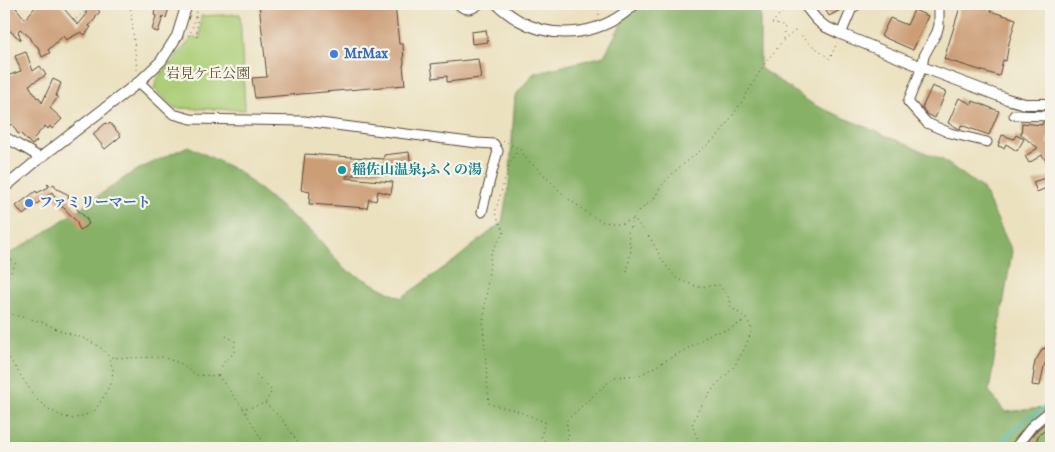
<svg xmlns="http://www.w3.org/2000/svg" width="1055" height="452" font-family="'IM FELL English','Noto Serif JP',serif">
<rect width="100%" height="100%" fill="#f7f3e8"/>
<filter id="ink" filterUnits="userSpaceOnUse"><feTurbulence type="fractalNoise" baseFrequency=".02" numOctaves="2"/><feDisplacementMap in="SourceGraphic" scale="10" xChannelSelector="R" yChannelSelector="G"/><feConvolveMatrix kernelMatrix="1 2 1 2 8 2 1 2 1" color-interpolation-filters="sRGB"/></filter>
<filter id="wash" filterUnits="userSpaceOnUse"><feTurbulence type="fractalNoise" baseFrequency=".0096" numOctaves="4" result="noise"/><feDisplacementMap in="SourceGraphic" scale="20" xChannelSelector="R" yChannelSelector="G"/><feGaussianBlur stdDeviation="1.12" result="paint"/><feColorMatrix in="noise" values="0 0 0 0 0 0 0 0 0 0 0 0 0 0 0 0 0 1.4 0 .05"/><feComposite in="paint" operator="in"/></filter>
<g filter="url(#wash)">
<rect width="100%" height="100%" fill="#ebe1bf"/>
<path fill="#abce77" stroke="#737c4a" d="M240 14 245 110 175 108 154 89 157 79 192 38H200L201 16Z"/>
<path fill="#88b168" stroke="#626e43" d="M632 4H760V68L814 105 943 160 983 189 1012 251 989 391 1005 412 1051 407V448H4V257L44 233 133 172 188 146 238 171 317 237 344 269 401 298 455 260 502 222 509 184 515 96 534 73 604 56Z"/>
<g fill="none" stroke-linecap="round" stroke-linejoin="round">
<path stroke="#4cbbc2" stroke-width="2.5" d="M996 448 997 446 1022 422 1045 408 1049 402V371L1051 364"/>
</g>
<g id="blocks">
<path fill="#cc9e78" d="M10 4H13L25 19 38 4H60L78 25 87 14 85 13 93 5 100 12 95 17 96 18 89 26 91 27 85 35 81 32 66 40 63 36 48 50 50 53 42 57 38 47 30 40 31 38 20 29 18 31 21 40 4 26V9Z
M156 4H170L166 18 163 17 158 32 152 30 156 16 154 15Z
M259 4H395L399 44H403L404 64 403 65 405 85 255 98 252 78 267 77Z
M822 4H848L846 7 829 16Z
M961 4 978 8 979 4H983L991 6 990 11 1016 19 1009 43 1006 61 1003 60 999 76 944 59Z
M914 10 928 16 913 50 881 36 890 18 907 25Z
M486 30 488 42 472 44 471 32Z
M26 52 33 71 40 66 46 75 29 85 37 98 39 97 42 103 53 79 61 83 56 96 58 97 50 108 62 119 52 129 50 126 48 129 45 126 34 138 37 141 32 145 20 133 18 134 12 124 4 129V77L21 71 15 56Z
M478 59 481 78 447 82V76L433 78 431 64Z
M932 86 946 92 935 118 927 114 922 108Z
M959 98 972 104 973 101 999 111 989 135 961 125 960 129 948 123Z
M1043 122H1051V130L1047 142 1051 146V169L1042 155 1029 163 1025 156 1038 148 1021 135 1022 123 1042 125Z
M106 123 108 125 110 123 121 136 105 149 93 134Z
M1002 135 1014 139 1016 135 1024 139 1017 151 1006 144 1004 148 998 146Z
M409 152 411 166 346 176V178L393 182 391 194 378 191 376 201 369 199 367 208 309 204 310 192 301 190 305 154 384 159V155Z
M1051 176V186L1037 192 1033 182Z
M47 184 51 186 54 184 57 189 69 195 68 198 72 200 70 202 86 218 89 224 80 230 77 224 78 223 64 208 60 206 52 192 23 215 16 206 36 191 37 193 49 187Z
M1051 338V351L1044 366 1040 386 1032 385 1034 372 1033 371 1035 362 1043 348 1045 349Z
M1047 422 1050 426 1037 437 1038 438 1030 448H1023L1038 429Z"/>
</g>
</g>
<g filter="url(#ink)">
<use href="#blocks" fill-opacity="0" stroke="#554536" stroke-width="1"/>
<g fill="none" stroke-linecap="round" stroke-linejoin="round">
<g stroke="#554536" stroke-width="11">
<path id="minor" d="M458 4C465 11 471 10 478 5
M939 4V25L937 32 924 56 922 67 908 102 927 123 950 133 987 142
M841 34 852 8 859 4
M139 82 173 114 191 119 304 121 477 143 494 144 498 151 492 172 482 212
M1014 115 1051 116
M4 136C15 144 28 149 40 158
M1015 448 1033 425 1051 410"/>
</g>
<g stroke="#554536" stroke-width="12">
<path id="tertiary" d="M497 4C503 10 510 15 518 20 557 42 604 34 635 4
M804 4 816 19 824 26 841 34 922 67 1007 99 1025 104H1051
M4 188 40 158 139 82 161 61 177 36 187 4"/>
</g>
<path stroke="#554536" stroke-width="1" stroke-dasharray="1 4" stroke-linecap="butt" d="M130 4 137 70
M597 4 599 15
M196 16 197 21V38
M76 19 93 4
M188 36 192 30 198 4
M783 39 785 27 772 23 780 14 794 4
M503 142 504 141 520 149 527 160 536 167 567 198 595 218 603 222 613 223H623L634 219 650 238 664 263 677 279 698 287 719 285 730 299 731 307 747 319 752 330 744 350 734 367 715 386 698 411 692 425 699 442 709 448
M519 149 514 156 509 165 495 213 504 232 491 253 483 323 489 404 515 410 545 422 541 436 551 448
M4 253 16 264 4 283
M627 272 631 250 628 233 635 214 653 200 662 185 675 171 717 137 729 121 743 100 765 63 783 41 796 30 808 42 830 59 837 42
M4 309 14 315 42 322 63 332 81 337 100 347 109 357 126 358 162 357 182 364 196 375 218 376
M226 336 235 341 234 353 223 363 218 376 243 408 253 407 265 403 272 391 254 372
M4 350 36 399 47 408 61 416 73 419 94 412 106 393 112 379 113 369 109 358
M265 403 281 418 302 448
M243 408 266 447 269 448
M289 448 299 445
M555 448 569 437 566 421 598 391 615 377 640 375 692 346 712 333 728 330 746 320"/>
<use href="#minor" stroke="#fff" stroke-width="9"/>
<use href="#tertiary" stroke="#fff" stroke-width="10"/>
</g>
</g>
<g fill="#3f7fe0" stroke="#f7f3e8" stroke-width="2">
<circle cx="334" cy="54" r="5"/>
<circle cx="29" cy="203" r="5"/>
</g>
<circle fill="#0f9aa8" stroke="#f7f3e8" stroke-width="2" cx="342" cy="170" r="5"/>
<g text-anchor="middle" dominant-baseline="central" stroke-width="4.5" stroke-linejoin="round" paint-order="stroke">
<g font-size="14" font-weight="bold" fill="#366cbe" stroke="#f7f3e8" text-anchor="start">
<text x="344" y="54">MrMax</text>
<text x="39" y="203">ファミリーマート</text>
</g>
<g font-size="14" fill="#575334" stroke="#f7f3e8">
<text x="208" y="74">岩見ケ丘公園</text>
</g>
<g font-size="14" font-weight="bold" fill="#0d838f" stroke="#f7f3e8" text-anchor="start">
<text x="352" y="170">稲佐山温泉;ふくの湯</text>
</g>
</g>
<rect width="1055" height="452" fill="none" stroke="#f7f3e8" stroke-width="20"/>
</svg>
